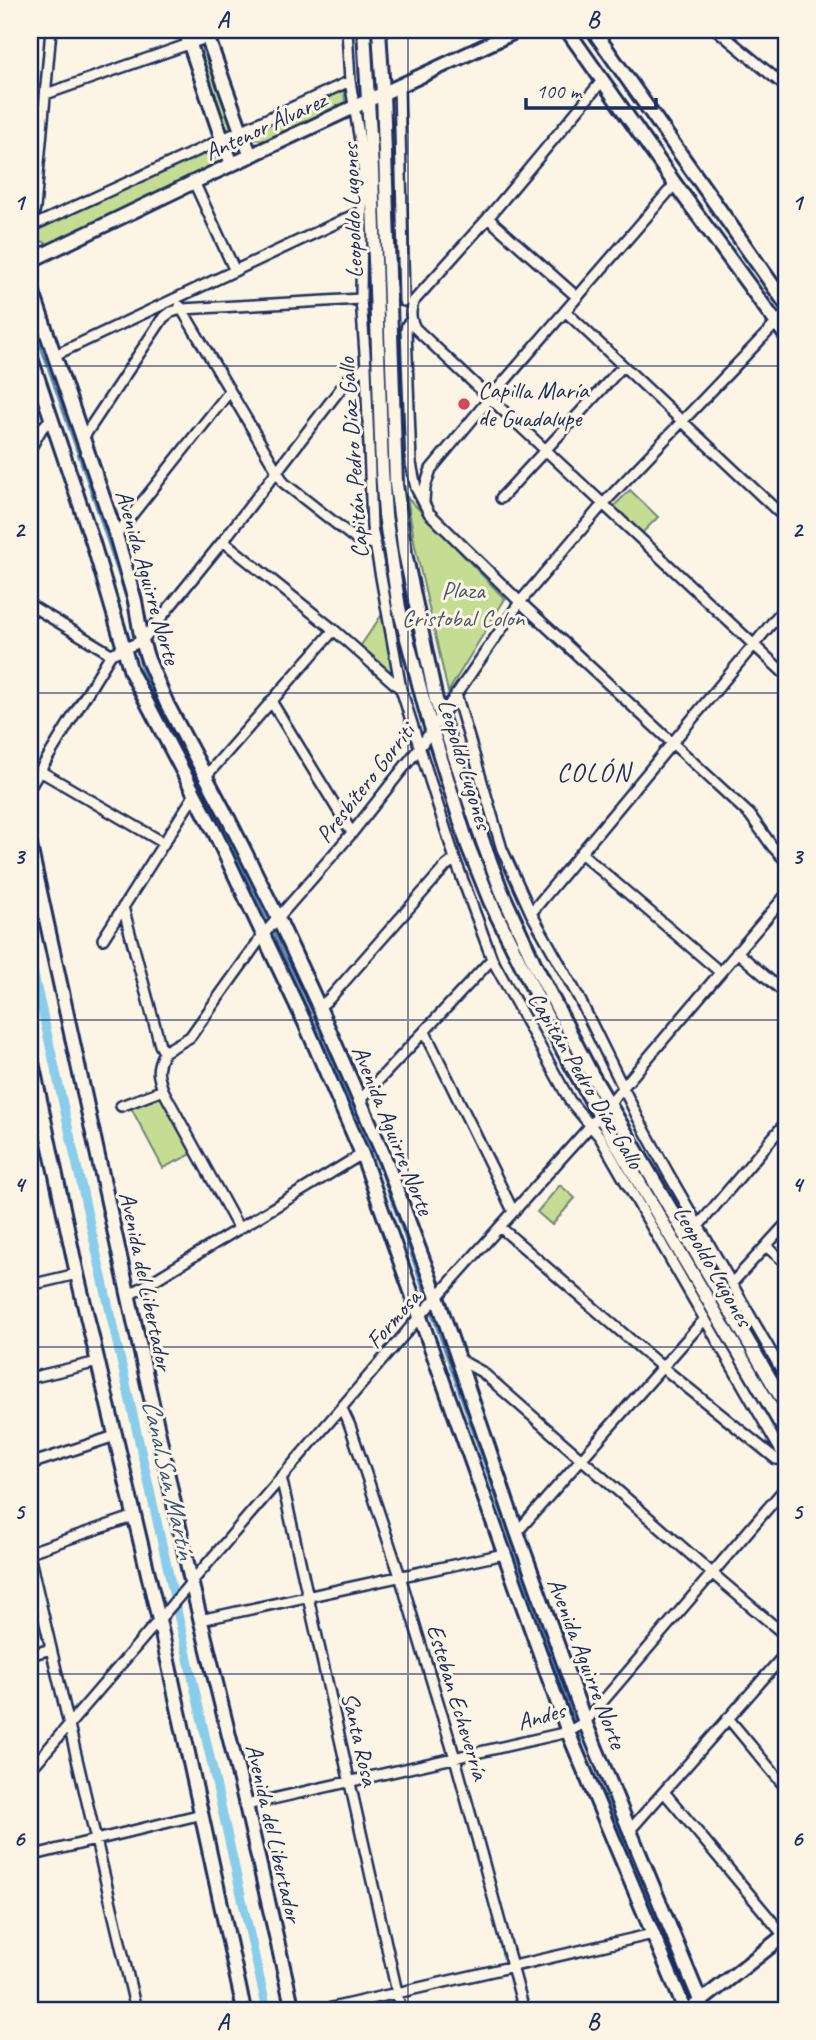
<svg xmlns="http://www.w3.org/2000/svg" width="816" height="2040" font-family="Caveat,sans-serif">
<rect width="100%" height="100%" fill="#fcf5e5"/>
<filter id="ink" filterUnits="userSpaceOnUse"><feTurbulence type="fractalNoise" baseFrequency=".0143" numOctaves="2"/><feDisplacementMap in="SourceGraphic" scale="14" xChannelSelector="R" yChannelSelector="G"/><feConvolveMatrix kernelMatrix="1 2 1 2 8 2 1 2 1" color-interpolation-filters="sRGB"/></filter>
<g filter="url(#ink)">
<path fill="#c5dd93" stroke="#708678" stroke-width="2" d="M201 46 205 47 232 125 230 131 224 130 197 51Z
M344 85 345 103 267 141 254 139 246 131Z
M218 143V153L209 169 54 244H48L39 240 38 231 43 225Z
M630 490 658 517 642 533 613 507Z
M407 497 505 599 448 692 415 546Z
M383 613 395 679 359 648Z
M161 1095 192 1154 163 1168 130 1106Z
M560 1185 575 1198 552 1225 537 1212Z"/>
<g fill="none" stroke-linecap="round" stroke-linejoin="round">
<path stroke="#5e8eb3" stroke-width="2.5" d="M30 316 94 500 129 607 135 640
M138 654 142 672 225 832 277 940 381 1171 428 1302
M430 1308 584 1750 654 1909 690 2003"/>
<path stroke="#8acdeb" stroke-width="9" d="M30 957 267 2010"/>
<g stroke="#1b2f5e" stroke-width="14">
<path id="street" d="M347 30 350 81 361 147 364 179 362 211 361 299 366 367 372 527 401 689 455 859 492 959 570 1101 600 1137 786 1460
M717 30 786 87
M602 81 488 218 413 302C410 313 410 318 415 328L786 675
M399 85 404 301
M46 94 229 30
M194 182 235 271
M488 218 577 297
M30 226V227L350 81
M37 257 30 227 35 208 51 30
M180 306 284 483 358 541 375 544
M565 311 786 519
M411 321 407 325 406 330 411 463 416 488 429 513 520 602 750 815 772 846 786 861
M55 355 362 211
M83 438 163 318 171 312 182 309 361 299
M30 449 42 428 52 418
M501 498 623 366
M424 501 425 487 431 469 490 398 675 184
M116 535 230 391
M223 541 334 630 401 689
M30 605 111 654
M456 694 502 849 531 913 579 998 638 1118 668 1173 786 1378
M271 701 352 833
M40 771 164 843
M206 776 334 630
M30 787 111 654 142 641 223 541 348 379 366 367
M582 854 720 972
M123 907 160 1045 164 1052C156 1068 157 1073 163 1090L239 1229
M531 913 786 606
M103 939 195 794
M737 952 786 994
M319 1007 329 999 446 866 455 859
M425 1032 513 1211
M164 1052 190 1037 263 935 352 833 420 747 520 602 603 504 786 313
M360 1100 492 959
M121 1106 163 1090
M699 1225 786 1122
M500 1227 662 1367 776 1459 786 1460
M767 1247 786 1263
M732 1283 786 1224
M30 1285 77 1274
M128 1296 362 1154
M458 1359 482 1372 713 1574 786 1636
M30 1378 98 1362
M342 1409 350 1426 400 1576 455 1758 524 2010
M30 1464 115 1436
M281 1477 401 2010
M517 1532 704 1320
M30 1552 135 1516
M30 1559 136 2010
M200 1620 504 1554
M30 1655 51 1649
M728 1718 786 1788
M30 1770 421 1315 591 1125 786 895
M664 1792 786 1938
M246 1805 568 1732 585 1722 786 1487
M630 1830 786 1653
M30 1856 202 1814
M323 2010 653 1934"/>
</g>
<g stroke="#1b2f5e" stroke-width="18">
<path id="secondary" d="M185 30 222 139 232 164
M205 30 241 131 251 156
M364 30 372 170 382 470 385 515 399 608 425 707 468 846 490 901 564 1052 599 1114 786 1433
M379 30 383 93 396 484 405 553 436 700 484 845 501 890 536 967 592 1075 786 1406
M567 30 675 184 786 336
M593 30 786 304
M30 261 194 182 519 30
M30 284 116 535 135 601 142 641 148 660 167 704 229 820 278 918 319 1007 384 1156 437 1297 517 1532 585 1722 704 2010
M30 355 93 543 131 672 215 833 305 1023 362 1154 568 1732 685 2010
M30 846 191 1581 246 1805 293 2010
M30 1053 77 1274 159 1620 244 2010
M695 2006 786 1934"/>
</g>
<use href="#street" stroke="#fcf5e5" stroke-width="9"/>
<use href="#secondary" stroke="#fcf5e5" stroke-width="12"/>
</g>
</g>
<path fill="none" stroke="#1b2f5e" stroke-width="2" stroke-opacity="0.55" d="M408 30V2010M30 366H786M30 693H786M30 1020H786M30 1347H786M30 1674H786"/>
<circle fill="#d1495b" stroke="#fcf5e5" stroke-width="2.5" cx="464" cy="404" r="7"/>
<g text-anchor="middle" dominant-baseline="central" stroke-width="6" stroke-linejoin="round" paint-order="stroke">
<g font-size="24" fill="#1b2f5e" stroke="#fcf5e5">
<text transform="translate(265 126) rotate(-25)">Antenor Álvarez</text>
<text transform="translate(352 211) rotate(-92)">Leopoldo Lugones</text>
<text transform="translate(353 458) rotate(-94)">Capitán Pedro Díaz Gallo</text>
<text transform="translate(148 577) rotate(74)">Avenida Aguirre Norte</text>
<text transform="translate(465 764) rotate(73)">Leopoldo Lugones</text>
<text transform="translate(365 783) rotate(-52)">Presbítero Gorriti</text>
<text transform="translate(586 1080) rotate(59)">Capitán Pedro Díaz Gallo</text>
<text transform="translate(393 1130) rotate(68)">Avenida Aguirre Norte</text>
<text transform="translate(713 1266) rotate(60)">Leopoldo Lugones</text>
<text transform="translate(146 1281) rotate(78)">Avenida del Libertador</text>
<text transform="translate(393 1319) rotate(-49)">Formosa</text>
<text transform="translate(587 1663) rotate(69)">Avenida Aguirre Norte</text>
<text transform="translate(458 1702) rotate(73)">Esteban Echeverría</text>
<text transform="translate(541 1716) rotate(-16)">Andes</text>
<text transform="translate(360 1739) rotate(77)">Santa Rosa</text>
<text transform="translate(274 1833) rotate(77)">Avenida del Libertador</text>
</g>
<g font-size="24" fill="#1b2f5e" stroke="#fcf5e5" text-anchor="start">
<text x="478" y="390">Capilla María<tspan x="478" dy="28">de Guadalupe</tspan></text>
</g>
<g font-size="24" fill="#465a6b" stroke="#fcf5e5">
<text x="463" y="590">Plaza<tspan x="463" dy="28">Cristobal Colon</tspan></text>
</g>
<g font-size="26" letter-spacing="2" fill="#1b2f5e" stroke="#fcf5e5">
<text x="594" y="772">COLÓN</text>
</g>
<g font-size="26" font-style="italic" fill="#375681" stroke="#fcf5e5">
<text transform="translate(169 1479) rotate(77)">Canal San Martín</text>
</g>
</g>
<rect width="816" height="2040" fill="none" stroke="#fcf5e5" stroke-width="77"/>
<path d="M526 98v10h130v-10" fill="none" stroke="#1b2f5e" stroke-width="3.5"/>
<text x="536" y="98" font-size="21" fill="#1b2f5e" stroke="#fcf5e5" stroke-width="5" paint-order="stroke">100 m</text>
<rect x="38" y="38" width="740" height="1964" fill="none" stroke="#1b2f5e" stroke-width="2.5"/>
<g font-size="23" text-anchor="middle" font-weight="bold" fill="#1b2f5e">
<text x="223" y="27">A</text>
<text x="593" y="27">B</text>
<text x="19" y="210">1</text>
<text x="797" y="210">1</text>
<text x="19" y="537">2</text>
<text x="797" y="537">2</text>
<text x="19" y="864">3</text>
<text x="797" y="864">3</text>
<text x="19" y="1192">4</text>
<text x="797" y="1192">4</text>
<text x="19" y="1519">5</text>
<text x="797" y="1519">5</text>
<text x="19" y="1846">6</text>
<text x="797" y="1846">6</text>
<text x="223" y="2029">A</text>
<text x="593" y="2029">B</text>
</g>
</svg>
